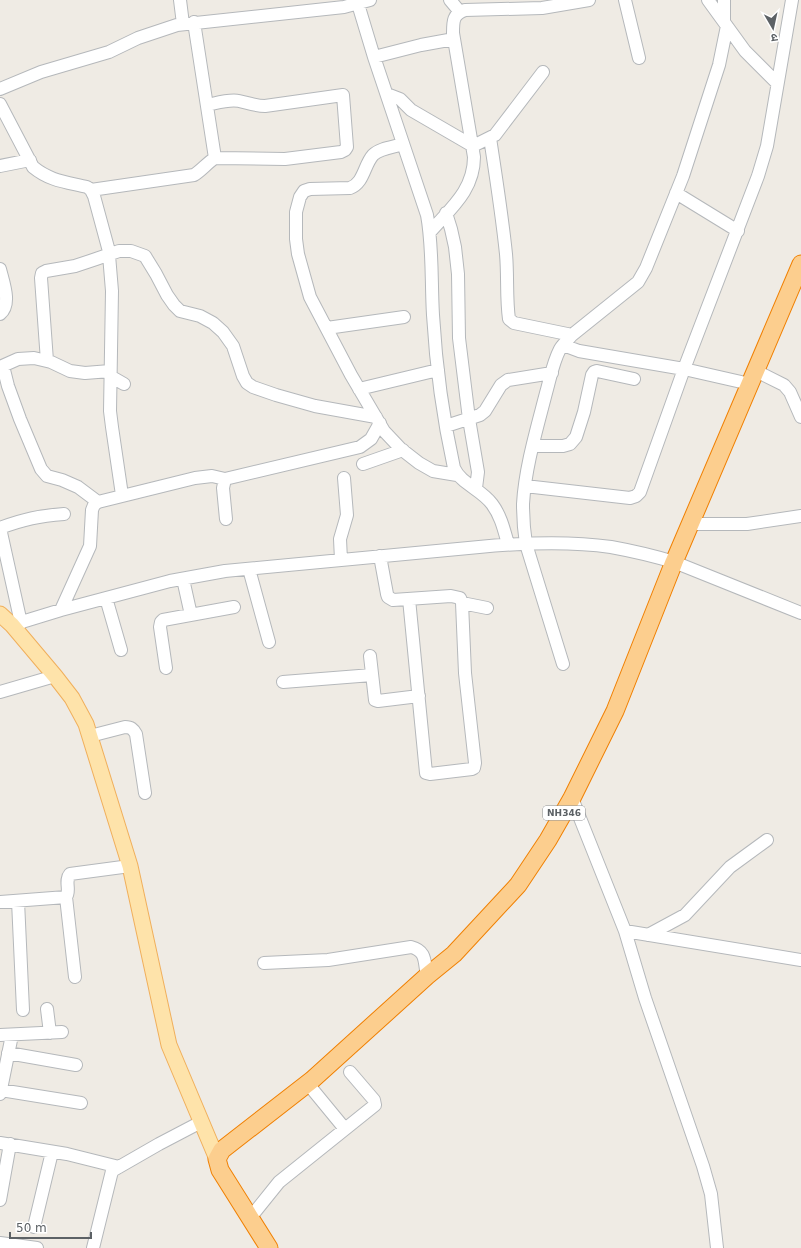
<svg xmlns="http://www.w3.org/2000/svg" width="801" height="1248" font-family="'DejaVu Sans','Noto Sans Devanagari',sans-serif">
<rect width="100%" height="100%" fill="#efebe4"/>
<g fill="none" stroke-linecap="round" stroke-linejoin="round">
<g stroke="#b5b8bb" stroke-width="14">
<path id="minor" d="M180 0 183 24
M359 0 358 4 374 57 427 215C433 247 431 282 433 315 436 366 443 418 454 468 461 484 481 489 492 504 501 516 504 530 508 544
M450 0 460 12
M625 0 639 58
M708 0 745 51 777 83
M194 22 215 158
M724 22V0
M374 57 421 45 454 39
M0 89 41 72 109 52 138 38 177 25 344 7 370 0
M387 94 400 99 411 110 473 146 495 135 543 72
M0 104 33 167C50 181 66 182 87 187L91 190 94 196 110 255
M490 138C496 177 502 215 506 254 508 276 506 298 509 319L514 323 572 335
M403 144C394 147 380 148 373 155 364 165 364 183 350 188L310 189 304 191 300 197 296 212V239L298 254 310 297 351 375 384 431 401 449 419 463 433 471 457 475
M0 166 30 160
M91 190 194 175C202 170 207 163 215 158L285 159 341 152 345 150 347 147 343 95 265 106C256 106 248 103 239 101 229 99 217 103 207 105
M676 193 738 231
M446 213 451 229 455 247 458 274 459 338 469 419 478 472 476 488
M430 232C451 208 474 190 474 157L453 33C453 21 453 14 465 10L542 8 589 0
M109 255 112 291 110 411 112 427 122 495
M0 269C3 282 12 304 0 314
M327 328 404 317
M563 345 579 351 684 369 750 384
M47 361 41 278 42 273 46 271 75 266 96 259 119 251H131L145 256 156 274 167 295 174 305 180 311 200 316 213 323 223 332 233 346 243 376 247 383 253 387 276 395 315 406 376 417
M3 366 8 386 20 419 41 469 47 476 62 480 78 487 98 502
M0 367 18 359 34 358 51 362 70 371 85 373 110 371
M756 371 784 385 790 392 801 417
M110 376 124 384
M359 389 438 370
M446 426 480 415 485 411 501 385 508 380 552 373
M533 446H563L570 444 576 437 584 412 592 375 594 372 597 371 634 379
M363 464 403 450
M225 479 223 488 226 519
M525 486 630 498 636 496 640 492 684 369 758 176 767 146 792 0
M691 524H747L801 516
M0 528 21 623
M0 528C24 519 39 516 64 514
M380 556 387 594 388 597 393 600 451 596 460 598 462 603 465 673 475 763 474 768 472 769 430 774 426 773 409 599
M341 560 340 539 347 515 344 478
M249 569 269 642
M183 579 191 615
M106 598 121 650
M462 603 487 608
M61 610 90 546 92 510 94 505 98 502 195 478 212 476 225 479 360 447 371 439 380 423
M12 625 61 610 170 581 225 571 479 547C521 543 569 541 611 547 633 551 654 556 674 562L801 613
M370 656 375 700 378 701 419 696
M563 664 526 544C524 531 523 518 523 504 525 468 537 428 546 393 550 379 553 362 560 349 563 344 568 340 572 335L638 282 646 268 683 176 719 65 727 26
M166 668 160 627 161 622 163 620 234 607
M283 682 372 675
M0 692 55 676
M90 736 125 727C131 727 133 729 136 734L145 793
M572 798 625 931 645 998 703 1166 711 1194 717 1248
M66 897 75 977
M18 901 23 1010
M0 902 66 897C71 890 64 881 70 874L130 866
M625 931 801 960
M648 935 685 915 730 867 767 840
M264 963 328 960 411 947C427 951 424 962 427 976
M47 1009 50 1033
M0 1035 62 1032
M8 1053 76 1065
M308 1084 345 1129
M0 1090 81 1103
M0 1094 12 1035
M0 1143 67 1154 119 1167
M0 1200 10 1144
M250 1218 279 1182 375 1105 374 1100 350 1072
M34 1227 52 1152
M0 1243 37 1248
M93 1248 112 1171 159 1144 201 1122"/>
</g>
<g stroke="#f0af5c" stroke-width="17">
<path id="major" d="M0 614 12 625 55 676 72 698 86 724 130 866 169 1045 217 1159"/>
</g>
<g stroke="#f08003" stroke-width="19">
<path id="highway" d="M269 1248 220 1170 217 1159 222 1150 312 1080 427 976 454 954 518 885 548 840 572 798 615 711 674 562 801 264"/>
</g>
<use href="#minor" stroke="#fff" stroke-width="12"/>
<use href="#major" stroke="#fee3aa" stroke-width="15"/>
<use href="#highway" stroke="#fcce8e" stroke-width="17"/>
</g>
<g text-anchor="middle" dominant-baseline="central" stroke-width="3" stroke-linejoin="round" paint-order="stroke">
<rect fill="#fff" stroke="#8d9093" stroke-width="1" x="543" y="806" width="42" height="14" rx="3"/>
<g font-size="9" font-weight="bold" fill="#5c6165">
<text x="564" y="813">NH346</text>
</g>
</g>
<g transform="translate(773 28) rotate(171)" stroke="#ffffff" stroke-width="3" paint-order="stroke">
<path d="M0-3L7 15L0 10L-7 15Z" fill="#5c6165"/>
<text y="-6" font-size="11" font-weight="bold" text-anchor="middle" fill="#5c6165">उ</text>
</g>
<path d="M10 1232v6h81v-6" fill="none" stroke="#5c6165" stroke-width="2"/>
<text x="16" y="1232" font-size="12" fill="#5c6165" stroke="#ffffff" stroke-width="3" paint-order="stroke">50 m</text>
</svg>
